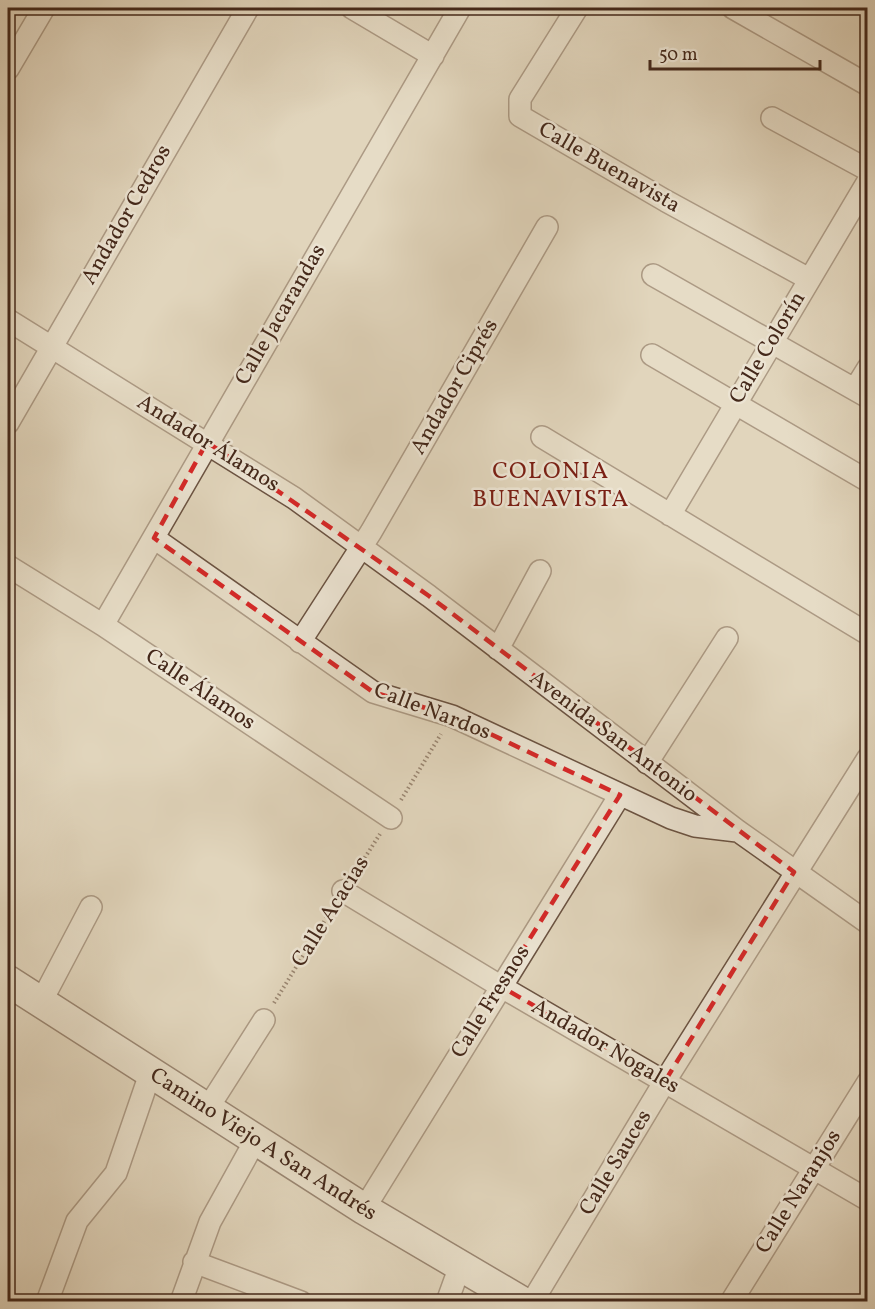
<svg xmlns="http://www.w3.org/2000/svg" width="875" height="1309" font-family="Vollkorn,serif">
<rect width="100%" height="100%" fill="#e1d5bc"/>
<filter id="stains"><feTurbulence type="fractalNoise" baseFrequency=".00333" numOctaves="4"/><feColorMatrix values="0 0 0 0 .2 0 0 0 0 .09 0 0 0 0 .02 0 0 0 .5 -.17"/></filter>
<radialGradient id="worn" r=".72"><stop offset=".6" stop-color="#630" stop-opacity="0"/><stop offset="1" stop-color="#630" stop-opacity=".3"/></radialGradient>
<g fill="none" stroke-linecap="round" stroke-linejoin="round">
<g stroke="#6b5342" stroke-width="24">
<path id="street" d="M352 8 433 56
M577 8 520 99V116L666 201 809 279
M733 8 868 85
M8 69 44 8
M772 118 868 170
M653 275 868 397
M8 320 294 498 429 596 738 831 868 923
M652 355 868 481
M855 389 868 368
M8 423 248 8
M542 437 868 634
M670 515 868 181
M154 538 373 692 452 716 671 818 695 826 737 831
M8 566 103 625 391 818
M103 625 460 8
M300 642 371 532 547 227
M498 649 540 571
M647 763 727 638
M343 891 500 986 868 1200
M40 1004 91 907
M208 1108 264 1020
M364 1209 620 795
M194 1262 301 1302
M47 1302 77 1221 116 1173 151 1071
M181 1302 210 1222 256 1139
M447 1302 460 1266
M532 1302 665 1081 868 758
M731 1302 868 1082"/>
</g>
<g stroke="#44281a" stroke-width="33">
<g id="secondary">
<path id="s1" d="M8 981 364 1209 522 1302"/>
</g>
</g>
<path stroke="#44281a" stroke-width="4" stroke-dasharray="1.5 3" stroke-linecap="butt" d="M401 800 441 734
M355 873 380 834
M274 1003 333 907"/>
<use href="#street" stroke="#ece4d3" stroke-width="21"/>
<use href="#secondary" stroke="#ece4d3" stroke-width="30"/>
</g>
<path d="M0 0H875V1309H0ZM207 442 429 596 794 872 665 1081 500 986 620 795 452 716 373 692 154 538Z" fill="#e1d5bc" fill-opacity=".55" fill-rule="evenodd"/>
<path fill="none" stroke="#d62828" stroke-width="4.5" stroke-dasharray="12 8" stroke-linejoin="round" d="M207 442 429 596 794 872 665 1081 500 986 620 795 452 716 373 692 154 538Z"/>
<g text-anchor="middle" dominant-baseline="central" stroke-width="5" stroke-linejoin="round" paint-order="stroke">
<g font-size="22" fill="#44281a" stroke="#ece4d3">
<text transform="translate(609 168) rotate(30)">Calle Buenavista</text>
<text transform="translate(127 215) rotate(-60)">Andador Cedros</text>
<text transform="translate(281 315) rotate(-60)">Calle Jacarandas</text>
<text transform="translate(768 348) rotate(-59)">Calle Colorín</text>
<text transform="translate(455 387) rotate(-60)">Andador Ciprés</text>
<text transform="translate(208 444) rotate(32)">Andador Álamos</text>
<text transform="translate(200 690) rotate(34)">Calle Álamos</text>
<text transform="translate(432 712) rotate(21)">Calle Nardos</text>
<text transform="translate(613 737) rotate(37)">Avenida San Antonio</text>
<text transform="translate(331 912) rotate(-58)">Calle Acacias</text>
<text transform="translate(491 1002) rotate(-58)">Calle Fresnos</text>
<text transform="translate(605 1047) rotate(30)">Andador Nogales</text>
<text stroke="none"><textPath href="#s1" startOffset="303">Camino Viejo A San Andrés</textPath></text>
<text transform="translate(616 1163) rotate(-59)">Calle Sauces</text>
<text transform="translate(799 1192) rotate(-58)">Calle Naranjos</text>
</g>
<g font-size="24" letter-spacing="1.5" fill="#7a1f14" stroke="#ece4d3">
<text x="551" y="472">COLONIA<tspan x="551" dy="28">BUENAVISTA</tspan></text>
</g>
</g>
<rect width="875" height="1309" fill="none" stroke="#e1d5bc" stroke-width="30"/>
<rect x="9" y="9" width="857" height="1291" fill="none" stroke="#44281a" stroke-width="3"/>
<rect x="15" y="15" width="845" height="1279" fill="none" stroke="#44281a" stroke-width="1.5"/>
<path d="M650 60v9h170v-9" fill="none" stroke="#44281a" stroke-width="3"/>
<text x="659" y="60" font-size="18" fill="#44281a" stroke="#ece4d3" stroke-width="4.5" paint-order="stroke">50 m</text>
<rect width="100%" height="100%" filter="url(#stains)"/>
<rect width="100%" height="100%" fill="url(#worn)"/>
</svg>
